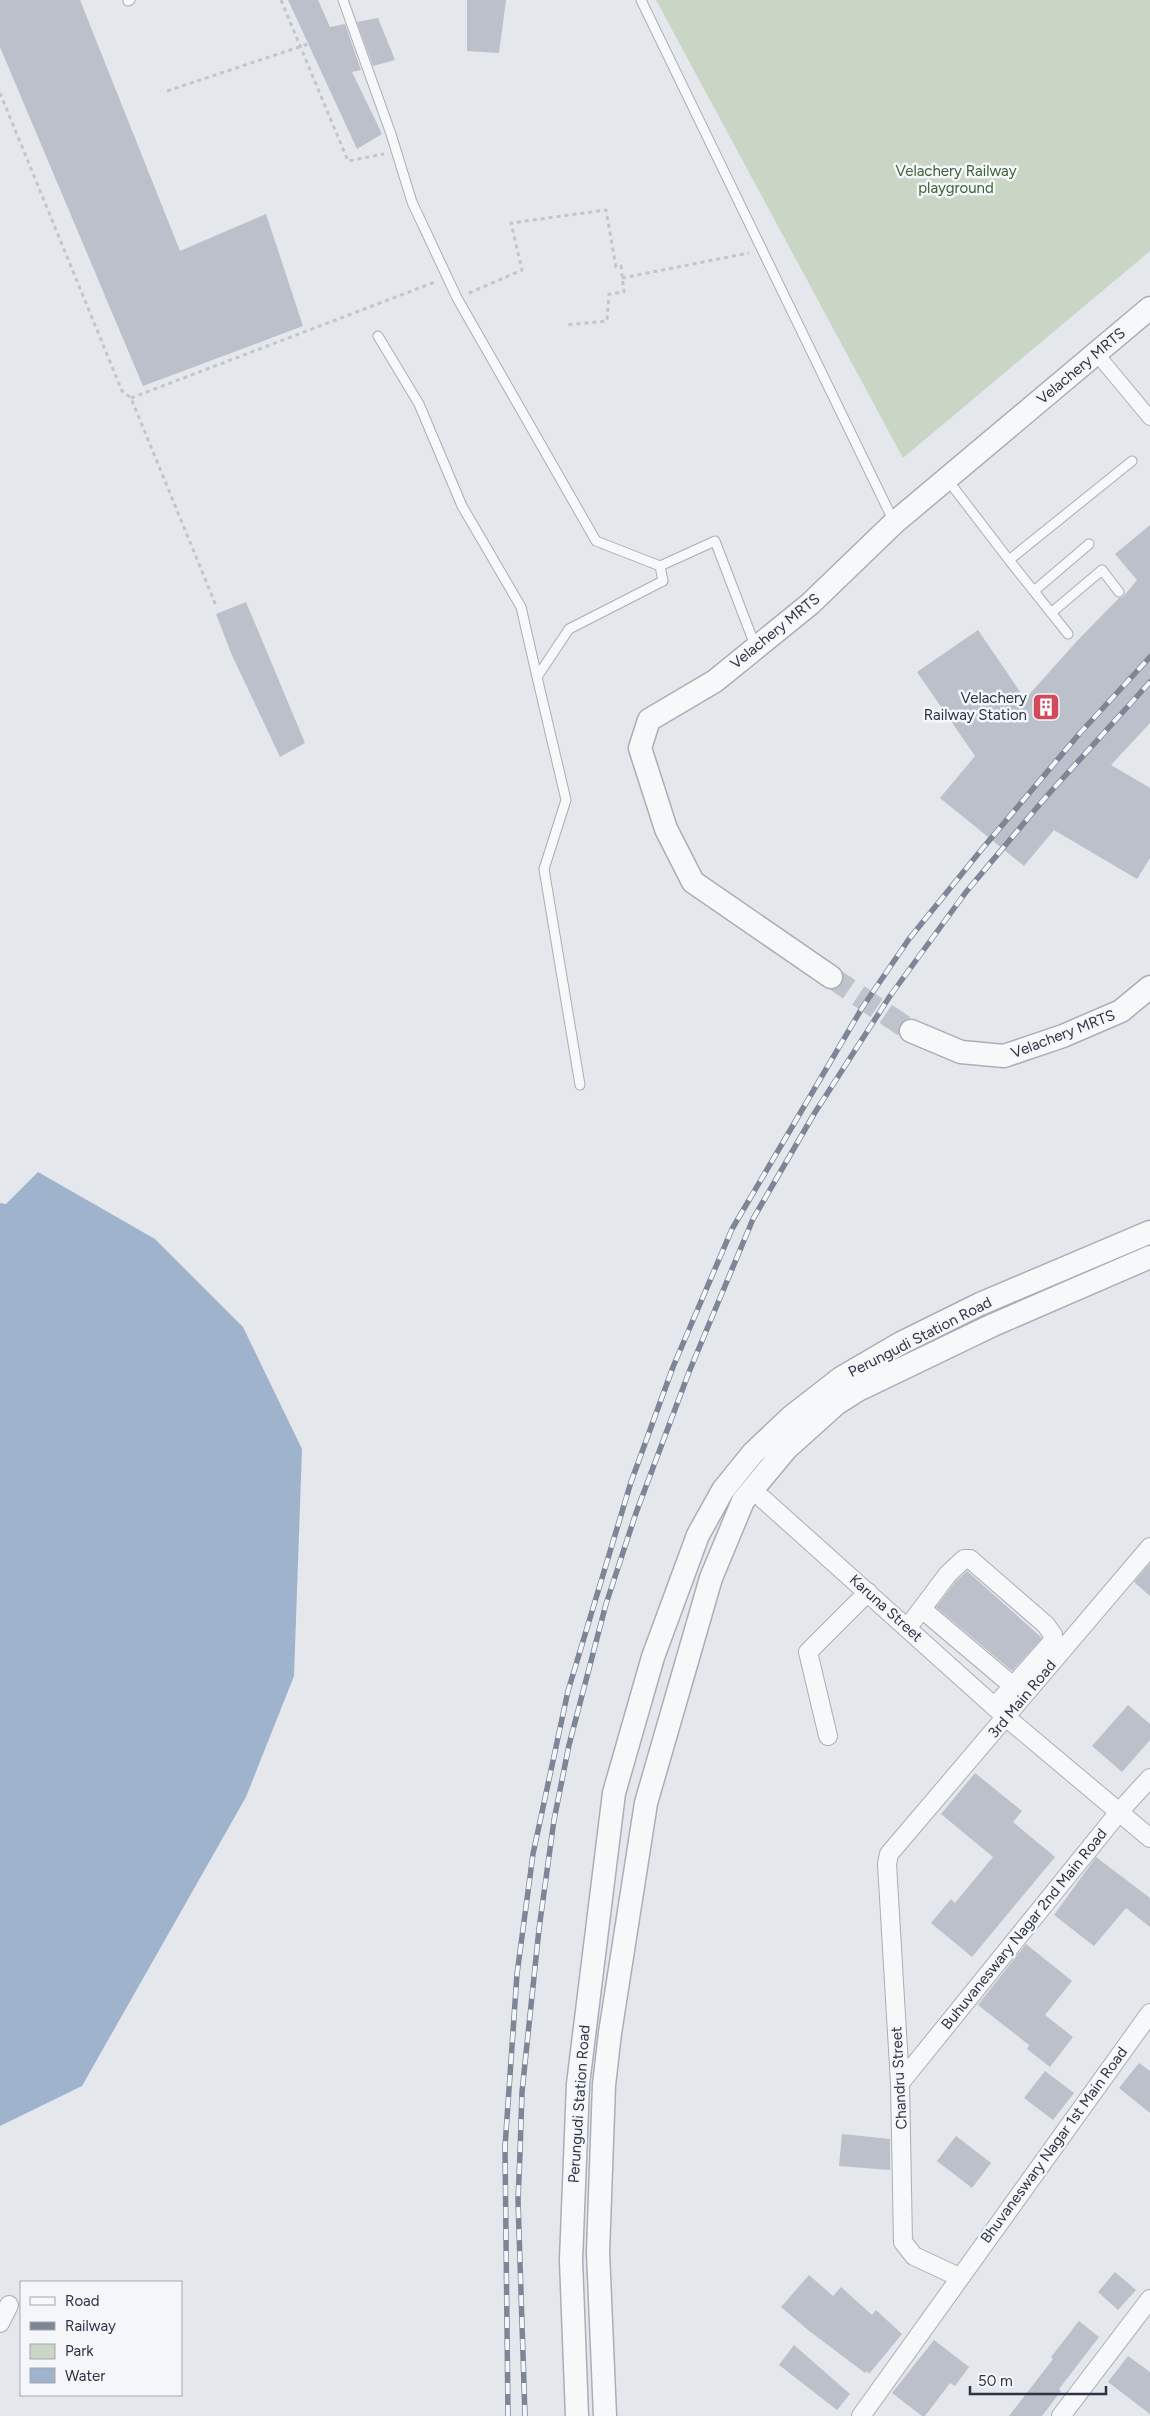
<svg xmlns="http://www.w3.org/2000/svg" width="1150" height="2416" font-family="Figtree,sans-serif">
<rect width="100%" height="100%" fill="#e4e7ec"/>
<path fill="#c9d6c5" d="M656 0H1150V251L903 458Z"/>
<path fill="#9fb4cc" d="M38 1172 155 1239 243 1327 302 1449 294 1676 246 1797 82 2086 0 2126V1203L6 1204Z"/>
<path fill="#bbc0ca" d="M0 0H80L180 251 266 214 303 326 143 386 0 47Z
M288 0H318L330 27 345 24 361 70 352 72 382 134 357 149Z
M467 0H506L499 53 467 51Z
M378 18 395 60 373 66 357 22Z
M1150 525V723L1111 765 1150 788V858L1137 879 1054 830 1024 866 940 798 975 756 917 672 978 630 1025 699 1078 640 1119 598 1123 597 1137 580 1115 554Z
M246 602 305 743 280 757 231 653 216 614Z
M1150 1563V1596L1134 1582Z
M967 1571 1042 1638 1012 1671 936 1607 956 1581Z
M1128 1705 1150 1724V1740L1122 1772 1092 1746Z
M975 1773 1022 1811 1013 1822 1055 1857 972 1957 931 1923 951 1899 955 1903 993 1857 941 1814Z
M1096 1857 1150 1898V1927L1126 1908 1094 1946 1054 1915Z
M1026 1944 1072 1981 1045 2015 1073 2037 1050 2067 1027 2049 1029 2045 978 2005Z
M1139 2063 1150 2071V2113L1119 2088Z
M1045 2071 1074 2093 1053 2120 1024 2098Z
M842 2134 890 2139V2170L839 2166Z
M956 2136 991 2163 972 2188 937 2161Z
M1115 2272 1136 2290 1118 2310 1098 2292Z
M809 2275 833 2296 841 2287 872 2315 876 2310 902 2334 869 2374 867 2371 865 2373 808 2330 781 2307Z
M1079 2321 1099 2337 1059 2389 1061 2391 1042 2416H1009L1053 2359 1051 2357Z
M934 2340 969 2367 955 2386 950 2383 925 2416H922L892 2393Z
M794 2345 850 2394 837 2410 779 2365Z
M1128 2356 1150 2372V2414L1108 2382Z"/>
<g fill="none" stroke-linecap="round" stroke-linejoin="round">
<path stroke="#bfc3cb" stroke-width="22" stroke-dasharray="22 11" stroke-linecap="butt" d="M831 977 911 1031"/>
<g stroke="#a9aeb7" stroke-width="11">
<path id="service" d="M343 0 391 134 412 202 457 298 596 541 660 566 715 541 756 648
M641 0 894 522
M128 1 130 0
M378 336 419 404 462 506 521 607 537 677
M947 479 1009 560 1132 461
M1009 560 1068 634
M1034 591 1089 544
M1051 613 1102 570 1119 592
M580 1085 544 869 566 800 537 677 569 629 663 581 660 566"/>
</g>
<g stroke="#a9aeb7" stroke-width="16">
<path id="pedestrian" d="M1096 353 1150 418"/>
</g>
<g stroke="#a9aeb7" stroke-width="20">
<path id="minor" d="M763 1499 1007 1718 1150 1838
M922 1609 1013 1686
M908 1627 948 1574 964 1559H970L1046 1625 1053 1635 1052 1642 995 1706
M828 1736 808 1652 868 1592
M900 2083 1119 1812 1150 1778
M959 2277 914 2256 903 2242 900 2083 887 1864 889 1854 1150 1547
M0 2323 9 2305
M861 2416 1150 2013
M1061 2416 1150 2299"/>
</g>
<g stroke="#a9aeb7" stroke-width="25">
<path id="tertiary" d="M831 977 693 882 666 829 640 748 649 720 715 681 810 604 894 523 1150 308
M911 1031 961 1052 1004 1056 1063 1036 1121 1011 1150 987
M577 2416 571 2260 578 2084 614 1793 653 1657 698 1535 723 1490 753 1453 791 1417 841 1378 901 1343 980 1304 1150 1232
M605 2416 598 2252 604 2085 610 2033 646 1803 711 1578 743 1501 786 1449 836 1404 858 1390 993 1325 1150 1257"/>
</g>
<path stroke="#c2c5cb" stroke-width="3" stroke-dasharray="4 4" stroke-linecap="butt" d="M281 0 348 161 384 154
M167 91 308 44
M0 93 122 391 131 398 217 608
M622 278 749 253
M469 293 522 270 511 223 606 210 616 267 621 266 624 292 609 294 607 321 566 325
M131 398 435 282"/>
<use href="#service" stroke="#f7f8fa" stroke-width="9"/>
<use href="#pedestrian" stroke="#f7f8fa" stroke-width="14"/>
<use href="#minor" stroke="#f7f8fa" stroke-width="18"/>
<use href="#tertiary" stroke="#f7f8fa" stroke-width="22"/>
<g stroke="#7d8696" stroke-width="5.5">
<path id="rail" d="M508 2416 505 2147 517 1974 533 1854 568 1691 631 1482 673 1367 732 1229 862 1008 909 939 982 849 1080 733 1150 657
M525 2416 518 2200 520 2153 522 2092 539 1929 554 1820 569 1745 606 1604 636 1513 689 1372 753 1219 814 1114 890 996 966 892 1045 798 1150 682"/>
</g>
<use href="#rail" stroke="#f4f6f9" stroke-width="4" stroke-dasharray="11" stroke-linecap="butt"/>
</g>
<defs>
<g id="building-square" transform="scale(1.4375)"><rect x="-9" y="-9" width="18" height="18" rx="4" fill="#d1495b" stroke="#f4f6f9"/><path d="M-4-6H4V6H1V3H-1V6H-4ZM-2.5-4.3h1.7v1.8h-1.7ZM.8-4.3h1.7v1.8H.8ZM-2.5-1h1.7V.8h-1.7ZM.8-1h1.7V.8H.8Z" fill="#fff"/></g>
</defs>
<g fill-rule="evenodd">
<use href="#building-square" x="1046" y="707"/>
</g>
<g text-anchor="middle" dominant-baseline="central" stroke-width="5" stroke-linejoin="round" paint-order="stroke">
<g font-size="15" fill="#3f6138" stroke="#f4f6f9">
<text x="956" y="171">Velachery Railway<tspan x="956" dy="17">playground</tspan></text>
</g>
<g font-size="15" fill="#2b3445" stroke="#f4f6f9">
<text transform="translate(1081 366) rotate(-40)">Velachery MRTS</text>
<text transform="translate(775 631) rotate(-39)">Velachery MRTS</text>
<text transform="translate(1063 1034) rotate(-21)">Velachery MRTS</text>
<text transform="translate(920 1337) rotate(-27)">Perungudi Station Road</text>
<text transform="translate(886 1608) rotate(42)">Karuna Street</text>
<text transform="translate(1022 1699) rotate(-50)">3rd Main Road</text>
<text transform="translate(1024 1929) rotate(-51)">Buhuvaneswary Nagar 2nd Main Road</text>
<text transform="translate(899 2078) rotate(-93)">Chandru Street</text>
<text transform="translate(579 2104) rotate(-86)">Perungudi Station Road</text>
<text transform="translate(1054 2145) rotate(-54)">Bhuvaneswary Nagar 1st Main Road</text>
</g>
<g font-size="15" fill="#2b3445" stroke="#f4f6f9" text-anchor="end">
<text x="1027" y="698">Velachery<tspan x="1027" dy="17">Railway Station</tspan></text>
</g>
</g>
<rect x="20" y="2281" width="162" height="115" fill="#f4f6f9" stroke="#a4a8b1"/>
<rect x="30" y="2297" width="25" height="8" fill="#f7f8fa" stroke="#a4a8b1"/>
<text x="65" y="2306" font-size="15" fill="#2b3445">Road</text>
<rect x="30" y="2322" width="25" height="8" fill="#7d8696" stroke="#a4a8b1"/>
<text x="65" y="2331" font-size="15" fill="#2b3445">Railway</text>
<rect x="30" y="2344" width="25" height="15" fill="#c9d6c5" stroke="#a4a8b1"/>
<text x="65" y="2356" font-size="15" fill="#2b3445">Park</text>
<rect x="30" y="2368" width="25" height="15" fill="#9fb4cc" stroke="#a4a8b1"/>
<text x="65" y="2381" font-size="15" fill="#2b3445">Water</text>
<path d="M970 2386v8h136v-8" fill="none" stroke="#2b3445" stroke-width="2.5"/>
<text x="978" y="2386" font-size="15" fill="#2b3445" stroke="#f4f6f9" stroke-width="4" paint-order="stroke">50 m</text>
</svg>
